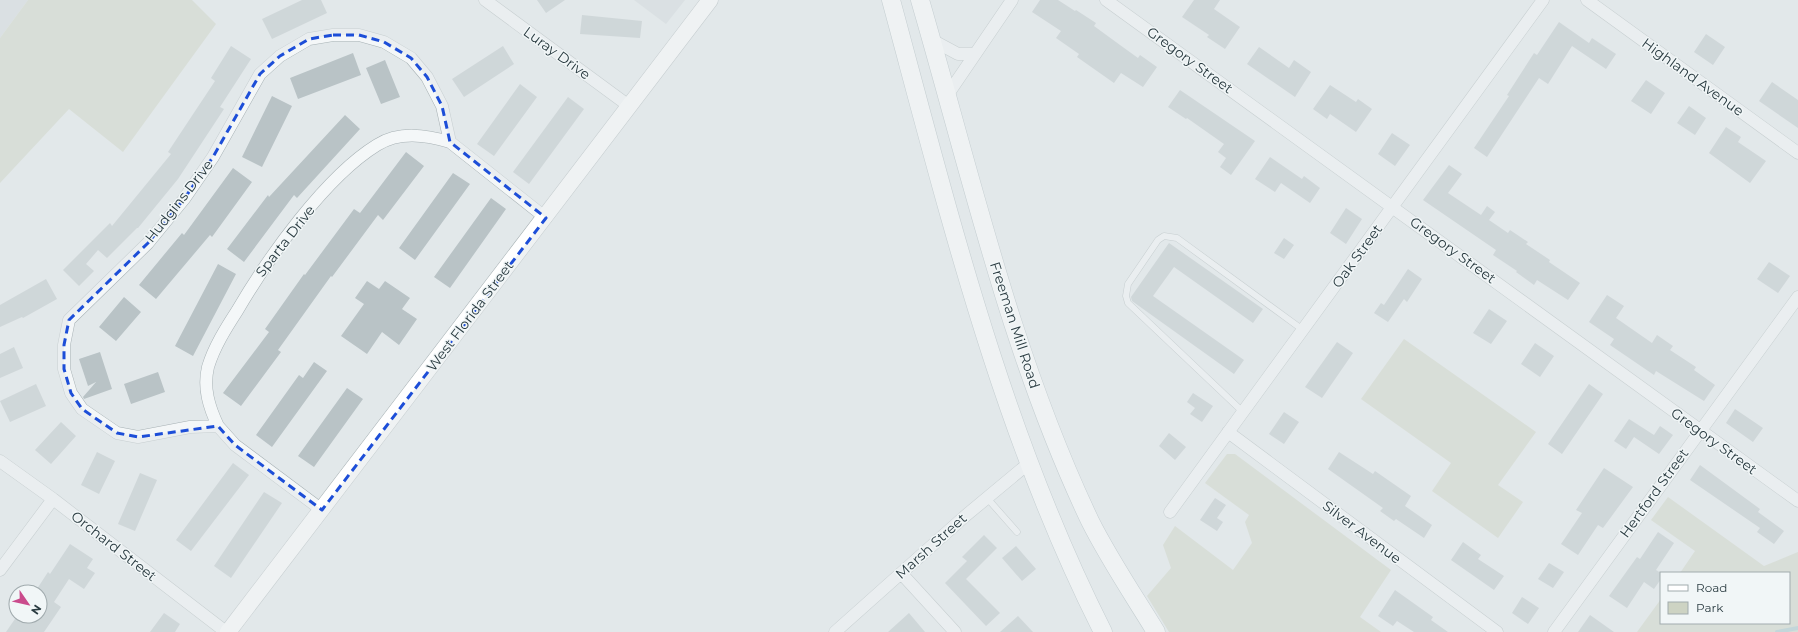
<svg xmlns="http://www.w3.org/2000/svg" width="1798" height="632" font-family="Montserrat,sans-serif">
<rect width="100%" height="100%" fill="#e2e8ea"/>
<path fill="#d0d8db" d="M0 0H28L0 38Z
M634 0H685L666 24Z"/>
<path fill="#cdd3c3" d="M28 0H192L216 24 123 152 69 109 0 183V38Z
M1404 339 1536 432 1498 485 1523 502 1498 538 1432 491 1451 463 1361 399Z
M1227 454H1235L1391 570 1360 617 1381 632H1169L1147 596 1171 568 1163 545 1175 526 1233 570 1252 543 1245 522 1249 515 1205 483Z
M1668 497 1764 566 1798 552V632H1637L1661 599V623H1789V573H1680L1695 551 1651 520Z"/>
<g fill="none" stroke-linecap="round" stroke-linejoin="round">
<path stroke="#9ec2c8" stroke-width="4" d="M1777 632 1798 628"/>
</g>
<path fill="#b9c3c6" d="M302 0H321L327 13 272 39 262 19Z
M537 0H565L546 13Z
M1040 0H1058L1075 11 1076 10 1096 23 1094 26 1120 45 1138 58 1140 55 1157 67 1143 87 1121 73 1114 83 1077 57 1079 54 1056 38 1061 31 1032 12Z
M1194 0H1220L1214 9 1240 27 1225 49 1207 37 1209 35 1182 17Z
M582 15 642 21 640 38 580 34Z
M1559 22 1589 43 1592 38 1616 54 1606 69 1572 46 1548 84 1539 78 1487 157 1474 148 1509 96 1507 95 1534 53 1537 55Z
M1706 34 1725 47 1713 65 1694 52Z
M231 46 251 59 220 107 224 109 178 179 138 228H137L107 258 98 250 86 264 94 271 79 286 63 270 110 223 112 226 171 154 168 152 215 81 211 78Z
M503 46 514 64 464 97 452 79Z
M1259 47 1289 68 1294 60 1311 72 1295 97 1247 64Z
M353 53 361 75 298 99 290 78Z
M385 60 400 97 381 104 366 68Z
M1646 80 1665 93 1651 114 1631 101Z
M1772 82 1798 100V128L1759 101Z
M520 84 537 97 494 156 477 144Z
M1330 85 1356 102 1358 99 1372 109 1356 132 1330 114 1327 119 1313 109Z
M1180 90 1255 141 1231 175 1220 167 1226 158 1218 152 1224 144 1187 118 1186 119 1168 107Z
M272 96 292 106 262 167 242 157Z
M568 97 584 109 529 184 513 172Z
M1689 106 1706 118 1695 135 1677 123Z
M345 115 360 129 297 198 294 195 244 262 227 249 268 195 269 197Z
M1726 127 1741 137 1738 142 1766 161 1750 183 1709 153Z
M1392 133 1410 145 1395 166 1378 154Z
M406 152 424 166 383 220 378 215 332 277 331 276 278 350 281 352 241 406 223 393 269 332 265 329 304 274 305 275 354 209 360 213Z
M1270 157 1302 179 1304 176 1320 188 1310 203 1281 183 1275 192 1255 179Z
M1449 165 1462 174 1448 193 1481 215 1487 206 1495 212 1489 220 1508 233 1510 230 1528 242 1526 244 1550 260 1549 262 1580 283 1568 300 1537 280 1534 285 1516 272 1517 271 1493 255 1496 250 1423 200Z
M233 168 252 182 212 237 210 235 156 299 139 285 182 233 184 235Z
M453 173 470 184 415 260 399 248Z
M491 198 506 209 450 288 434 277Z
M1346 208 1362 219 1346 244 1330 233Z
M1284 238 1294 245 1284 259 1274 253Z
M1169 243 1263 309 1253 323 1174 267 1153 296 1244 360 1234 374 1132 301 1131 297Z
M1769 262 1790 276 1778 293 1757 279Z
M218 264 236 274 193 356 175 346Z
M1408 269 1422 279 1407 302 1404 299 1388 322 1374 313 1381 303 1384 305Z
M46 279 57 299 23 318 22 317 0 327V305Z
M367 281 379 289 385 281 410 298 402 309 417 319 399 345 382 332 367 354 341 336 364 304 355 298Z
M1607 295 1624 306 1616 318 1652 343 1657 335 1673 346 1670 350 1696 367 1694 370 1715 385 1704 401 1656 371 1654 375 1610 345 1614 339 1589 322Z
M124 297 141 312 116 341 99 327Z
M1489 309 1507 321 1491 344 1473 333Z
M1337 342 1353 353 1322 398 1305 387Z
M1535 343 1554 356 1540 377 1521 364Z
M14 347 23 368 0 378V354Z
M100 352 112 389 84 399 83 397 96 382 88 386 79 359Z
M314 362 327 371 272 447 256 435 299 375 303 378Z
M158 372 165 392 131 404 124 384Z
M36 384 46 406 10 422 0 401Z
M1589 384 1603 394 1562 454 1548 444Z
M347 388 363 399 314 467 298 456Z
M1193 393 1213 406 1202 422 1190 414 1195 408 1187 402Z
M1735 409 1763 428 1753 442 1726 423Z
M1284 412 1299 422 1284 444 1269 434Z
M1629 419 1654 435 1660 426 1673 435 1659 454 1634 437 1626 449 1614 441Z
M61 422 76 436 51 464 35 450Z
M1169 433 1186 447 1175 460 1159 446Z
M97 452 115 461 99 494 81 485Z
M1339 452 1373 474 1375 471 1411 496 1405 506 1432 525 1424 538 1396 519 1394 521 1380 511 1383 508 1328 469Z
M233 463 249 475 191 551 176 540Z
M1700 465 1760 509 1758 512 1784 531 1774 544 1757 532 1760 528 1690 480Z
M1604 468 1633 487 1603 528 1598 525 1578 555 1561 544 1582 513 1576 510Z
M140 473 157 480 135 531 118 524Z
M264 492 282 503 231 578 214 566Z
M1215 498 1226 505 1217 518 1223 522 1217 531 1200 520Z
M1658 532 1674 543 1656 570 1661 573V579L1654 589 1644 582 1627 608 1609 596 1637 557 1640 559Z
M984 535 997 548 966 579 1000 613 986 626 945 583 967 561 962 557Z
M1463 542 1481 555 1478 559 1504 576 1494 590 1451 560Z
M70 544 93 559 87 568 95 573 84 589 69 579 54 602 61 607 44 632H6L17 616H40V592H35L48 572 50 574Z
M1016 546 1036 569 1022 581 1002 558Z
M1549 563 1564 572 1553 588 1538 579Z
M1395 590 1433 617 1431 620 1448 632H1414L1397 621 1393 626 1378 616Z
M1522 597 1539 608 1528 624 1512 613Z
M164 613 180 624 175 632H150Z
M909 613 925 632H888Z
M1590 615 1614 632H1578Z
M1018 616 1033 632H1000Z"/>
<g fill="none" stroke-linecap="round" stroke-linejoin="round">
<g stroke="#a7b1b4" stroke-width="7">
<path id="lane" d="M1243 412 1128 303 1126 296 1128 284 1158 240 1164 236 1177 238 1303 330
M987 498 1017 532"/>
</g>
<g stroke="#a7b1b4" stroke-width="13">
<path id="street" d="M485 0 629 106
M1106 0 1798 501
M1587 0 1798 153
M932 40 958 54H975
M948 94 1012 0
M218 426C209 407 203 388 208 367 214 347 226 328 237 311 268 258 325 177 377 145 400 131 425 135 450 142
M1228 432 1497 632
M0 461 53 499 226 632
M322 510 235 445 218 426 190 427 138 437 117 433 82 409 71 393 64 369V345L69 320 148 243 184 199 213 157 260 74 280 56 309 39 333 35H359L384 42 411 58 427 77 442 106 450 142 546 218
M1170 512 1543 0
M0 570 53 499
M901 573 955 632
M835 632 964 517 1029 463
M1554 632 1798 297"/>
</g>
<g stroke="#a7b1b4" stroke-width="17">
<path id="secondary" d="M228 632 710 0"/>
</g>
<g stroke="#a1b0b5" stroke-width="19">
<path id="primary" d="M891 0C949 214 1002 433 1103 632
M920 0C971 175 1011 355 1090 521 1109 559 1134 596 1156 632"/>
</g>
<use href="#lane" stroke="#f4f7f8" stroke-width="6"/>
<use href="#street" stroke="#f4f7f8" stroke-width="12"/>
<use href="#secondary" stroke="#fff" stroke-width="16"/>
<use href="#primary" stroke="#fff" stroke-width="18"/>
</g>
<path d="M0 0H1798V632H0ZM333 35H359L384 42 411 58 427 77 442 106 450 142 546 218 322 510 235 445 218 426 138 437 117 433 82 409 71 393 64 369V345L69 320 148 243 184 199 213 157 260 74 280 56 309 39Z" fill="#e2e8ea" fill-opacity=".55" fill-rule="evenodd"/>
<path fill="none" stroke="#1d4ed8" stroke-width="3" stroke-dasharray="8 5" stroke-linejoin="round" d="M333 35H359L384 42 411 58 427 77 442 106 450 142 546 218 322 510 235 445 218 426 138 437 117 433 82 409 71 393 64 369V345L69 320 148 243 184 199 213 157 260 74 280 56 309 39Z"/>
<g text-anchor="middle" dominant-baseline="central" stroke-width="3" stroke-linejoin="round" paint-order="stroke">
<g font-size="14" fill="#2a3b41" stroke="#f1f6f7">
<text transform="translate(557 53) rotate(36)">Luray Drive</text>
<text transform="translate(1190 60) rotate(36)">Gregory Street</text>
<text transform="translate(1693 77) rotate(36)">Highland Avenue</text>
<text transform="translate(179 201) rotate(-52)">Hudgins Drive</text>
<text transform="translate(285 241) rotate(-52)">Sparta Drive</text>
<text transform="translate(1453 250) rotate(36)">Gregory Street</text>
<text transform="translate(1357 256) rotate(-54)">Oak Street</text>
<text transform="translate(470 316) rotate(-53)">West Florida Street</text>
<text transform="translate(1015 325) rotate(72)">Freeman Mill Road</text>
<text transform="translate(1714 441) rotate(36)">Gregory Street</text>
<text transform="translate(1654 493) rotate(-54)">Hertford Street</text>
<text transform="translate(1362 532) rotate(37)">Silver Avenue</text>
<text transform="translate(114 546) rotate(38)">Orchard Street</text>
<text transform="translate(931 546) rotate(-42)">Marsh Street</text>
</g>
</g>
<rect x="1660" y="572" width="130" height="52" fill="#f1f6f7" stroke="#a1abae"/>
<rect x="1668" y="585" width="20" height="6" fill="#ffffff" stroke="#a1abae"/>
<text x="1696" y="592" font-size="12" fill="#2a3b41">Road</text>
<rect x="1668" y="602" width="20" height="12" fill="#cdd3c3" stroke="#a1abae"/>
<text x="1696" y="612" font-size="12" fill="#2a3b41">Park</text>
<g transform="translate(28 604) rotate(124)"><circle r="19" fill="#f1f6f7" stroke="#a1abae"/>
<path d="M0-3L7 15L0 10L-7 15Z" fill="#ca4b8c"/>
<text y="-6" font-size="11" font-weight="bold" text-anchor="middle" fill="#2a3b41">N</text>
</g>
</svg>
